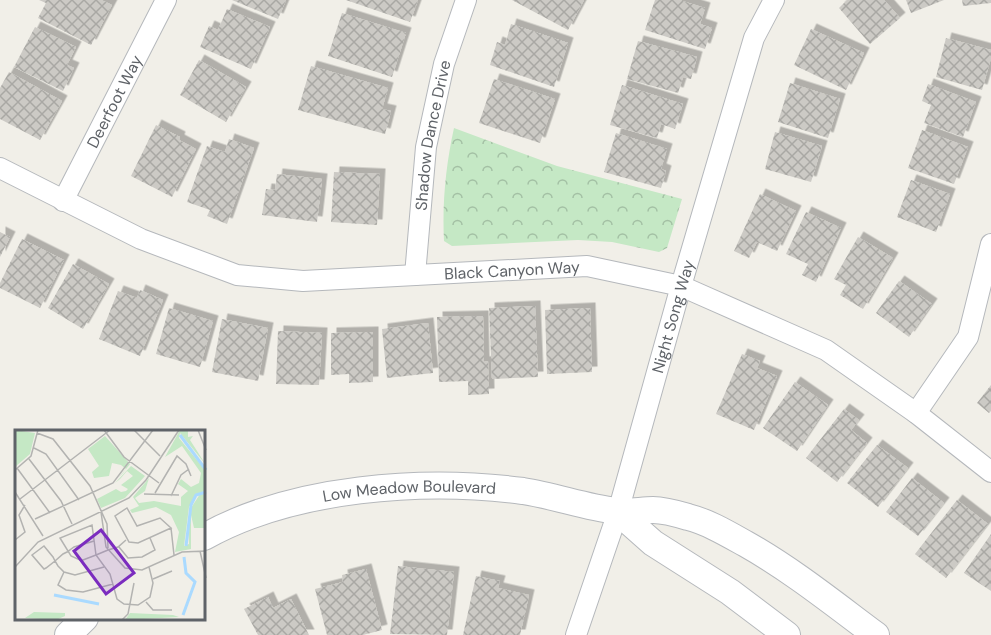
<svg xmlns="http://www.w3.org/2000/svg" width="991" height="635" font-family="'DM Sans',sans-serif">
<defs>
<pattern id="forest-crowns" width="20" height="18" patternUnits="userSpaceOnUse" patternTransform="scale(1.5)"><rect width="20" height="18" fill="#c5e8c5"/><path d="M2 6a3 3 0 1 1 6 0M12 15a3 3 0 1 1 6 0" fill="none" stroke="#a3c0a4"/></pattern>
<pattern id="building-cross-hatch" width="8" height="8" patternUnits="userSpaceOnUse" patternTransform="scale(1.5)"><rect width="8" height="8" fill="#cccac5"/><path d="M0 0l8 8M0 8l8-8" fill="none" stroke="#a9a8a4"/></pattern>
<filter id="shadow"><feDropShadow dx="5.5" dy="-5.5" stdDeviation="0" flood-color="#0004"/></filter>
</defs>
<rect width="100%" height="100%" fill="#f1efe8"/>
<path fill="url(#forest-crowns)" d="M454 128 557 166 682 199 667 248 659 252 612 242 578 240 452 246 444 241C442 203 446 164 454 128Z"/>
<path fill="url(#building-cross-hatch)" filter="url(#shadow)" d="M39 0H101L112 5 91 45 38 18 46 3Z
M232 0H286L278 19Z
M346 0H418L410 22Z
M512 0H584L568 30Z
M655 0H679L705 8 700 24 712 28 705 49 645 30Z
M847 0H884L900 18 870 44 839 8Z
M906 0H944L911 13Z
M962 0H991V3L963 6Z
M227 9 270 27 251 69 200 47 209 26 218 30Z
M342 13 406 33 392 77 328 56Z
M511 24 568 43 554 87 490 65 497 42 505 45Z
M35 27 76 47 67 65 74 68 63 91 14 67Z
M811 29 864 53 846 90 794 65Z
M946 38 991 50V58L982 90 936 77Z
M638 41 697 57 691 79 683 77 678 93 627 79Z
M199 60 246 87 226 122 180 95Z
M311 66 388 88 382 109 391 111 385 134 298 110Z
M9 72 62 101 40 140 0 119V88Z
M494 79 555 99 540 143 479 123Z
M790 83 840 99 828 138 778 122Z
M928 84 976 102 963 137 924 123 931 105 922 101Z
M622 85 683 104 675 129 661 124 657 138 610 125Z
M156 125 180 137 179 140 196 149 172 197 131 176Z
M922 130 968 147 954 184 908 168Z
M775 132 822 146 811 182 765 169Z
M616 133 667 149 661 169 666 171 661 188 604 172Z
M229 139 254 148 227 224 207 216 210 210 187 202 207 146 225 152Z
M334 172 380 174 377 225 331 222Z
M277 174 322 179 317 222 262 215 266 189 275 190Z
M911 180 950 194 936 232 897 217Z
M760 194 796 211 777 251 757 242 749 258 734 251Z
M806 212 841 228 816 282 802 275 808 264 786 254Z
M0 232 10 237 0 257Z
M858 237 893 258 863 309 840 295 846 285 834 279Z
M22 239 64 260 40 308 0 288V283Z
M73 264 109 284 83 329 48 308Z
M899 281 932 304 909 337 876 313Z
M140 290 163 300 140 356 99 339 118 291 137 298Z
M535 306 538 377 492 379 489 308Z
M169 308 213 321 200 367 156 354Z
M590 308 592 372 547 374 545 310Z
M483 316 484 362 488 361 489 394 468 395V381L439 382 437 317Z
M222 319 268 328 258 381 212 372Z
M428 323 433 373 387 378 382 329Z
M278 331 322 333 319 385 276 384Z
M373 332V382L349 383V374L331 375V333Z
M742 354 760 361 757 368 777 376 754 430 716 414Z
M795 382 828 405 797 451 763 428Z
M991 385V411L989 413 977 403Z
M844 409 859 420 851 430 867 443 837 482 806 458Z
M877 445 908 468 878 507 847 483Z
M912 478 944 503 918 536 886 512Z
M957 500 988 524 946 578 915 554Z
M991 534V591L964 573Z
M398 566 454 572 447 635 390 634Z
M366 569 382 630 363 635H327L315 589 343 582 342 575Z
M476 576 500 581 498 588 529 595 520 635H463Z
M268 597 273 608 291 599 309 635H258L244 609Z"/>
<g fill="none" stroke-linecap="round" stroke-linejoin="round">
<g stroke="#b5b8bc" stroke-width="22">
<g id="minor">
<path id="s1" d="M0 168 141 239 237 275 303 281 587 266 681 286 826 350 916 413 991 472"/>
<path id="s2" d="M63 201 166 0"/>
<path id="s3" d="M415 275 426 147 444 64 466 0"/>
<path d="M916 413 968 337 991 244"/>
<path id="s4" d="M576 635 618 512 681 286 754 38 774 0"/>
</g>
</g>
<g stroke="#b5b8bc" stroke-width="28">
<g id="tertiary">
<path d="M618 512 653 543 730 592 787 635"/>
<path id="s5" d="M204 537C293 487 424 478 523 491 555 496 585 507 616 511 628 513 641 510 653 510 664 510 678 514 688 517 708 522 728 534 746 544 792 570 833 603 876 635"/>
<path d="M68 635 85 618"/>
</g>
</g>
<use href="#minor" stroke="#fff" stroke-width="20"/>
<use href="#tertiary" stroke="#fff" stroke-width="26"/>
</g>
<g text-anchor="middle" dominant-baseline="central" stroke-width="5" stroke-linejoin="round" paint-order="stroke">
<g font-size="16" fill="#5f6368" stroke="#fff">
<text stroke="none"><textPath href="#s2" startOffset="112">Deerfoot Way</textPath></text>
<text stroke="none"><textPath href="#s3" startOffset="141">Shadow Dance Drive</textPath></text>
<text stroke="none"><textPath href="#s1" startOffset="536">Black Canyon Way</textPath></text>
<text stroke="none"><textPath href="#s4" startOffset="333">Night Song Way</textPath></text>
<text stroke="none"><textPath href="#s5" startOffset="213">Low Meadow Boulevard</textPath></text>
</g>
</g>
<g transform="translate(15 430)">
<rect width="190" height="190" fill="#f1efe8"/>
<path d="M165 0H173V7L178 6 175 10 191 35 165 3 164 8 190 40V61L182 64 174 77 169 116 174 114 173 90 176 78 185 64H190V98H179L176 85V119L160 122 164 102 156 85 141 77 117 83 115 80 124 76 118 67 134 48 130 61 120 68 124 73 139 71 166 76V67L173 61 163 54 166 49 176 57 184 53 186 43 167 16 150 27ZM90 6 115 34 108 43 103 48 111 39 106 35 97 33 94 46 79 48 77 42 84 36 73 19ZM116 36 130 46 110 68 86 78 82 69 101 59 106 62 111 61 113 59 106 55 118 46 112 41 105 49 100 53ZM19 182 50 183V186L41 190 10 188ZM115 183 158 185 164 187 110 190Z" fill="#c5e8c5"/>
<path d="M0 0 20 3 15 24 0 37Z" fill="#c5e8c5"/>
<path fill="none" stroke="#aadaff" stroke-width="3" d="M165 5 191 40M171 116 176 75 181 65 191 62M39 165 84 174M168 185 180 152 171 143 169 127"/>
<path fill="none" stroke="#b3b3b1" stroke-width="1.5" d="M89 0 109 27 144 53M119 0 145 26M183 0 191 20M22 3 38 9 75 56 92 94 93 118M19 18 31 24 64 70M14 29 46 71 57 94M2 38 35 83M0 40 16 26 23 0M0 62 28 106M140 63 162 26 171 34 176 46M129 64 164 65M156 66 166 45 174 39M5 69 95 0M112 78 122 96 145 88 156 98 123 113 114 112 100 86ZM86 82 91 117 110 138 127 140 167 122 191 121M20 89 98 53 138 0M156 98 159 125M0 110 10 102 4 85 10 75M111 110 103 117 93 120 81 125 68 130H65L56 126 45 108 77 95 81 125 95 144 102 169 109 174 123 175 135 167 138 153 134 137M79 111 59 117 52 122 48 124 40 131 31 138 29 139 17 125 29 116 38 127 40 131 43 136 49 142 60 145 89 137M104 117 113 128 127 127 140 120 135 108M185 121 191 148M0 137 23 112 114 68 131 50 164 0M49 142 43 155 51 160 68 162 98 154M138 149 157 141M131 172 138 180H157M107 190 113 184 119 153"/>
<path fill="#7b2cbf" fill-opacity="0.15" stroke="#7b2cbf" stroke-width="3" d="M86 100 119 143 91 164 59 121Z"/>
<rect width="190" height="190" fill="none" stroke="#5f6368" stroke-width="3"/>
</g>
</svg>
